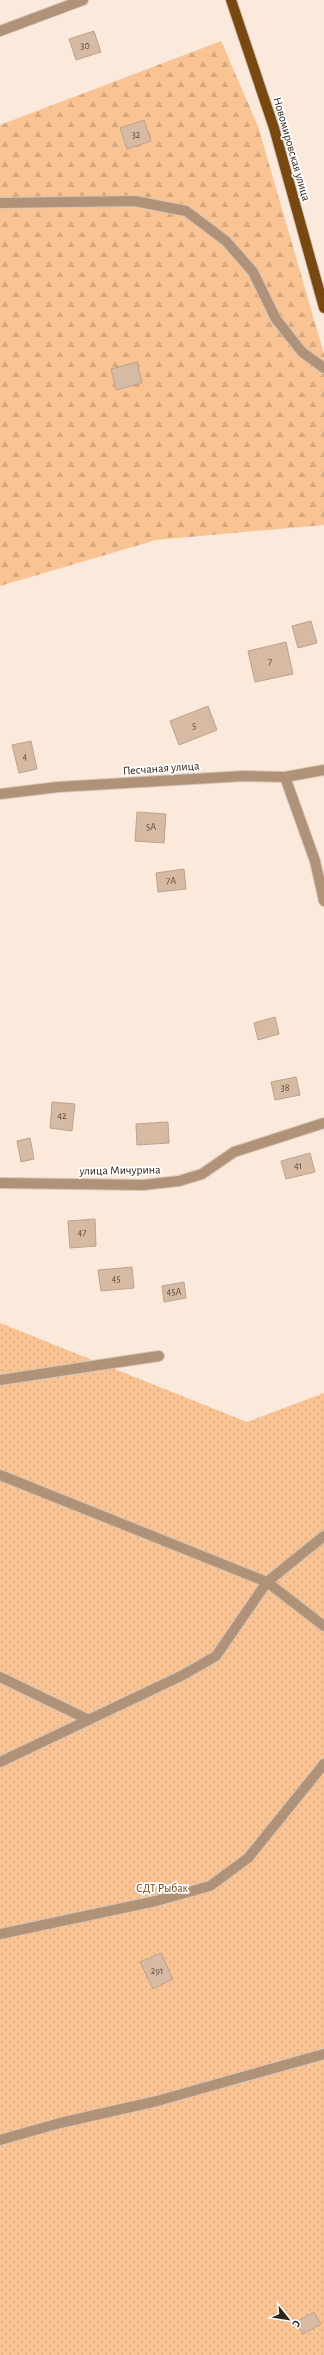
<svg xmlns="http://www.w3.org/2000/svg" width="324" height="2355" font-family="'Alegreya Sans',sans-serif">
<defs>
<pattern id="green-dots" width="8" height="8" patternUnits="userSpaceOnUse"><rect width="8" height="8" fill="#fac393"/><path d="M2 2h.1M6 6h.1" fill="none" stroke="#d7a77e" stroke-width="1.8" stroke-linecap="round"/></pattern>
<pattern id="forest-firs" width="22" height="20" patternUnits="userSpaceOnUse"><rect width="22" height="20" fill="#fac393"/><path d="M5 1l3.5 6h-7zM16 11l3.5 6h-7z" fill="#d7a77e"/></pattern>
</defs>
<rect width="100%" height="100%" fill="#fbeadb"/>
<path fill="url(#green-dots)" d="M0 1323 247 1422 324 1393V2355H0Z"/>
<path fill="url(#forest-firs)" d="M221 41 258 126 324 354V525L156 540 0 586V125Z"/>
<path fill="#d6baa3" stroke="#bda28b" d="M94 31 101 52 76 60 69 39Z
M144 120 151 141 127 149 120 128Z
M137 362 142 383 116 390 111 369Z
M311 621 317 643 298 648 292 626Z
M286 642 293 674 255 682 248 651Z
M208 706 217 730 179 745 170 721Z
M31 741 37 769 19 773 12 745Z
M137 812 166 814 164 843 135 841Z
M184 869 186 889 158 892 156 873Z
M275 1017 279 1034 258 1040 254 1023Z
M296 1077 300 1095 275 1100 271 1082Z
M52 1102 75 1104 72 1131 50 1128Z
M168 1122 169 1143 137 1145 136 1124Z
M30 1138 34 1159 21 1162 17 1141Z
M310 1153 315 1172 286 1179 281 1161Z
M95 1219 96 1246 70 1248 68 1221Z
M132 1267 134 1288 101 1291 98 1270Z
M184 1282 186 1298 164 1302 162 1286Z
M161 1953 173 1979 153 1989 140 1962Z
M314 2312 321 2324 303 2334 296 2322Z"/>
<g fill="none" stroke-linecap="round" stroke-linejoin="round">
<g stroke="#d6c6b8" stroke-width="12">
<path id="service" d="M0 31 83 0
M0 1380 159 1356
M0 1475 267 1582 324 1626
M0 1677 89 1720
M0 1934 156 1901 210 1886 248 1858 324 1764
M0 2140 60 2123 157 2101 324 2054"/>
</g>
<g stroke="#d6c6b8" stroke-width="12">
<path id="minor" d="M0 203 135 201 186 211 226 241 253 272 276 319 302 352 324 368
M285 777 315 861 324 901
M0 794 58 787 244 776 285 777 324 770
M0 1183 143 1185 179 1181 202 1174 234 1152 324 1123
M0 1762 183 1675 216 1656 267 1582 324 1536"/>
</g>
<g stroke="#d6c6b8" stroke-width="12">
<path id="primary" d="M231 0 274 128 324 308"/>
</g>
<use href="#service" stroke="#b09279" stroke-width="10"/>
<use href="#minor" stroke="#b09279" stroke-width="10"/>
<use href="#primary" stroke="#794710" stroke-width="10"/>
</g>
<g text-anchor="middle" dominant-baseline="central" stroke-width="3.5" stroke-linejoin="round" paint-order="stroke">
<g font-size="10" fill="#594a3d">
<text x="85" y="46">30</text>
<text x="136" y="135">32</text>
<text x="270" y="662">7</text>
<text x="194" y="726">5</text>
<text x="25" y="757">4</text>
<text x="151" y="827">5А</text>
<text x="171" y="881">7А</text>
<text x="285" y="1088">38</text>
<text x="62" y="1116">42</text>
<text x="298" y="1166">41</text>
<text x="82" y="1233">47</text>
<text x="116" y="1279">45</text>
<text x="174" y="1292">45А</text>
<text x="157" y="1971">291</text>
</g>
<g font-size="12" fill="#2f241b" stroke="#fff">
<text transform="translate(292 149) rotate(74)">Новомировская улица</text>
<text transform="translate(161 768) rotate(-4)">Песчаная улица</text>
<text transform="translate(120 1170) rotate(-1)">улица Мичурина</text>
</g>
<g font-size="12" fill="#76491d" stroke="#fff">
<text x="162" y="1888">СДТ Рыбак</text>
</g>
</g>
<g transform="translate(288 2319) rotate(120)" stroke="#ffffff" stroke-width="3" paint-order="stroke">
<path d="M0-3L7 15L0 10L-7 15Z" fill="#2f241b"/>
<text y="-6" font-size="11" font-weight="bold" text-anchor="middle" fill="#2f241b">С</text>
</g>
</svg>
